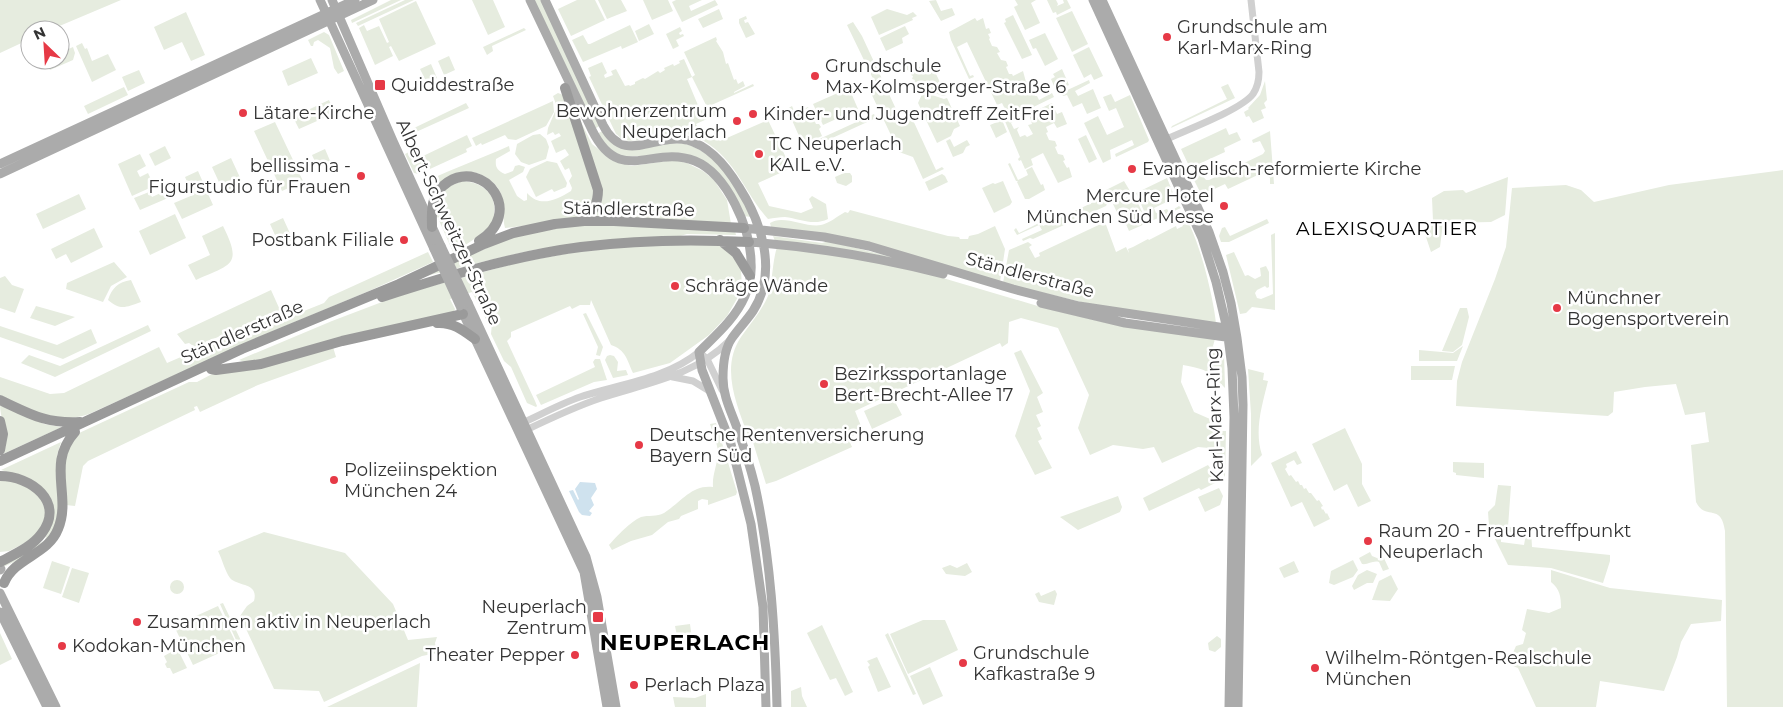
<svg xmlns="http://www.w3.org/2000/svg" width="1783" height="707" font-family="Montserrat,sans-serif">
<rect width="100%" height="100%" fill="#fff"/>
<path fill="#e6ecdf" d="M0 0H121L50 30H30V39L0 53Z
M391 0H401L352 23 351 20Z
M405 0H414L358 26 356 23Z
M472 0H493L505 27 488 35Z
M533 0H541L599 124V126L595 129Z
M577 0H595L605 20 571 36 558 9Z
M598 0H621L627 11 607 19Z
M643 0H668L673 11 652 20Z
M676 0H702L689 6 691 11 715 0 718 5 682 22 672 2Z
M936 0 941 11 952 8 955 15 941 21 929 1Z
M1015 0H1036L1031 3 1040 23 1025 30 1014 7 1018 5Z
M1047 0H1056L1058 4 1057 6 1064 3 1063 0H1067L1071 8 1057 15 1056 12 1053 13Z
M416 1 436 44 399 61 391 46 389 47 393 56 375 65 359 28 364 25 367 31 379 26 387 43 389 42 379 19Z
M719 9 723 19 703 28 698 19Z
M887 9 907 15 913 12 917 16 912 18 913 20 879 35 871 17Z
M1072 11 1088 44 1072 52 1056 18Z
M186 12 205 55 191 61 182 42 164 50 154 27Z
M1013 15 1032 55 1022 59 1004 23 1006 22 1005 19Z
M746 16 747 19 744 20 745 23 748 22 755 34 746 38 739 23V19Z
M975 18 977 21 983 18 986 29 989 28 991 33 988 34 990 38 989 39 992 46 997 47 1000 52 997 53 1001 60 1006 61 1008 66 1006 67 1009 74H1012L1013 76 1023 71 1026 82 1028 81 1030 86 1032 85 1035 96H1037L1039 100 1052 93 1054 97 1019 114 1016 109 1007 113 1002 103 997 105 967 42 957 47 970 76 973 75 974 77 969 79 951 40 949 32Z
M853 22 862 36 902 122 912 118 936 170 942 167 944 169 923 179 913 157 899 152 869 89 876 85 847 25Z
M649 24 654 34 639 41 635 31Z
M630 25 638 42 622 49 621 46 583 62 572 40 583 35 588 44H590Z
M905 26 909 34 902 38 903 43 886 51 880 38Z
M680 27 682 31 679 33 680 35 683 34 684 36 676 40 679 46 673 49 666 34Z
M524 28 526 30 492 46 493 51 487 55 483 47Z
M324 32 329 35 344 71 338 74 334 68 330 48 318 40 314 42 313 46H311L308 40Z
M1045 33 1058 59 1045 66 1036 48 1033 49 1029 40Z
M716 37 717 40 716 41 723 52 726 64 728 63 734 80 736 79 738 84 743 81 745 86 734 92V93L753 84 754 86 707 107 692 77 687 79 700 110 706 112 716 110 718 114 696 124 699 130 714 136 720 141 768 120 791 168 758 183 769 206 801 213 813 208 809 199 812 196 826 204 828 219C814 226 800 219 785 217 779 217 774 218 768 219 743 191 735 156 698 138 672 125 640 147 622 139 621 139 617 134 616 134L589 77 591 76 588 68 602 62 607 73 604 75 605 78 613 75 611 71 616 69 625 86 629 85 630 86 635 84V82L643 78 645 79 658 71 660 73 665 70 664 68 673 64 674 66 680 63 679 61 684 59 692 77 695 75 684 52Z
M82 43 85 49 87 48 92 61 108 54 116 70 92 82 76 46Z
M73 47 75 53 73 60 50 70 45 60H60V53Z
M1089 47 1103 76 1094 80 1091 74 1084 78 1073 55Z
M449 56 455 70 444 75 438 61Z
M928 57 946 95 943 96 916 86 917 84 914 83 915 80 912 79 913 76 911 75 912 72 902 68 904 62 919 67 926 64 928 61 926 58Z
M311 58 318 73 288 86 282 71Z
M431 64 437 78 427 83 420 69Z
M1062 69 1069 85 1056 91 1051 79 1055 77 1053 74Z
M139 70 145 83 128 91 122 77Z
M1089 80 1090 83 1075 91 1078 96 1093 89 1101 108 1087 114 1082 103 1073 107 1067 95 1063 96 1061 93Z
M1265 81 1267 100 1264 103 1266 108 1261 110 1264 118 1253 123 1249 116 1246 117 1244 112 1249 109 1248 108 1260 95Z
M1228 84 1235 98 1171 128 1172 126 1227 99 1221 87Z
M124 87 128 95 88 114 84 106Z
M849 88 858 109 823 125 813 104Z
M923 92 944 99 947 98 960 126 954 129 951 136 937 143 918 103Z
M558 93 563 95 594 192C595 206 589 214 577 219L505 228C502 217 505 205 501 194 497 181 476 168 463 173 453 177 440 190 431 196L426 187 427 181C454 168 482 158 509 146L510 151 496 159C495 167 497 170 505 174L513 171 515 166 519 165 525 167 523 172 509 180 517 196 524 201 527 200V193C540 208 556 200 571 191L572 188 569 181 572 176 569 168 565 170 560 161 569 155 565 149 556 153 551 141 561 136 559 133 555 135 553 132 547 135 548 128 557 107 553 96Z
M1111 94 1115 102 1130 95 1149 140 1148 142 1116 157 1115 154 1134 145 1132 140 1110 150 1111 159 1103 163 1084 123 1098 116 1107 135 1124 127 1116 108 1109 111 1103 97Z
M329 100 335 113 299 129 293 117Z
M553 101 554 112 546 126 516 140 508 139 505 135 482 145 481 143 476 146 472 138Z
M466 103 469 108 416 132 414 128Z
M1052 103 1057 114 1062 112 1067 124 1057 128 1054 123 1046 127 1048 132 1046 133 1049 140 1055 141 1057 146 1055 147 1058 154 1063 155 1065 160 1063 161 1067 168 1069 167 1072 177 1058 183 1043 153 1031 159 1033 165 1025 169 1021 160 1019 161 1018 159 1020 157 1004 119 1012 115 1015 117 1016 120 1011 123 1014 129 1019 127 1017 130 1020 137 1025 135 1027 137 1033 134 1028 125 1032 124 1029 114Z
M792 106 795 113 808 107 816 124H819L821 127 819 129 822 136 803 145 787 109Z
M577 114 592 144 614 161 632 166 674 160 687 163 703 171 714 180 727 200 731 224 594 217 597 209Z
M874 114 876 118 806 150 804 146Z
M1002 120 1007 132 996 138 990 125Z
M275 122 303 181 282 191 254 131Z
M1226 128 1229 135 1237 132 1241 140 1224 148 1225 152 1190 168 1181 149Z
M603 131C627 170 661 132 694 147 723 160 737 191 752 217L743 216 705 163 653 156H617L596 134Z
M1270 131 1274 184H1270V178L1262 173 1228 189 1225 184 1208 192 1206 189 1200 192 1190 172 1203 166 1206 171 1201 174 1206 180H1209L1263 154 1265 151 1260 141 1253 143 1252 140Z
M540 134 546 139 549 147 546 159 529 165 521 162 515 154 517 144 533 135Z
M467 135 472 146 466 149 467 152 419 174 414 173 405 154 417 148 421 157Z
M1086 135 1097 159 1089 163 1078 139Z
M950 139 954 147 967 140 970 145 966 147 963 153 953 157 946 141Z
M165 146 171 158 155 166 149 154Z
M325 149 331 163 318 168 312 155Z
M140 154 146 166 137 171 140 177 148 173 154 186 132 196 118 164Z
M231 158 243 184 224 193 212 167Z
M547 161 557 163 567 183 566 187 554 192 552 189 536 197 526 177 530 169Z
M1010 163 1018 180 1028 175 1026 170 1032 167 1041 185 1043 184 1045 190 1029 199H1025L1017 182 1018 181H1016L1008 164Z
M1783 170V707H1727L1725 531C1721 502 1705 521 1696 502L1691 445 1709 442 1705 412 1685 415 1676 384 1645 387 1614 392 1613 412 1608 416 1456 406 1457 381 1462 362 1495 279 1506 247 1512 188 1566 185 1581 190 1594 202 1669 185Z
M198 171 213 205 182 219 174 203 193 195 185 177Z
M844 173H850L852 176V182L846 186 837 183 835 177Z
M942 174 945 176 948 182 929 191 925 182Z
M1508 177 1505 215 1491 222 1443 223 1440 247 1431 252 1424 231 1433 221 1432 198 1444 191 1463 190 1466 193Z
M1167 178 1175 198 1154 208 1156 213 1167 209 1169 212 1179 206 1181 208 1149 222 1136 193Z
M462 181C481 182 497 193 494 214 494 216 494 221 493 222 488 231 463 247 453 252L437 216 435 203 446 188Z
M1003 181 1012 202 1010 205 994 213 982 188 993 183 995 184Z
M1124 181 1130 191 1111 200 1106 190Z
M165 191 168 198 140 210 134 198 149 192 152 197Z
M79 194 86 209 43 229 36 214Z
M1134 194 1147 223 1129 231 1125 222 1122 223 1113 204Z
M1100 199 1102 202 1105 201 1107 204 1106 206 1033 239 1030 238 1023 241 1022 239 1042 230 1039 225 1017 235 1014 230 1016 228 1019 233 1041 222 1043 226Z
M850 210 948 236 959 237 960 239H968L969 236 978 234 995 226 1005 249 1000 282 911 255 771 227 770 223C783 214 806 228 821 225 828 224 838 216 845 212L848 213Z
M1181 212C1197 227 1214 300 1216 323L1098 306 1003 283 1009 250 1028 242 1032 245 1029 247 1035 258 1040 256 1039 253 1105 222 1116 252 1126 247 1129 253 1128 249 1133 247 1148 239 1149 240 1176 226 1177 229 1183 226 1182 224H1180L1177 214Z
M175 214 186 238 150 255 139 231Z
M283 218 293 240 280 246 270 224Z
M1267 219 1269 223 1229 242H1221L1219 236 1222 228 1225 227 1230 236Z
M584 224 735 231 736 235 687 234 677 237 538 249 498 258 422 277 514 236Z
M223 226C243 266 231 264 196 280L188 265 210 255 202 236Z
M94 228 103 247 71 263 66 254 56 259 51 249Z
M1275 233V310L1252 307 1246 313 1240 314 1226 255 1234 252 1245 276 1248 275 1255 279 1261 276 1260 268 1266 266 1269 272V287L1267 288 1265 286 1257 290 1255 293 1257 298 1261 299 1273 294 1271 235Z
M773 236 822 243 829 241 911 262 775 241Z
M657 244 717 245 726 248 736 257 741 269 742 290 727 316 709 335 670 363 633 373C627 360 626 350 611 345L591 300 590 305H580L572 309 570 306 511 332V337L507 341 535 401 537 406 536 407 527 403 511 367 504 361 491 334 492 323 487 321 472 292 450 299 455 309 453 313 273 358 245 362 239 360 332 321 403 294 516 263 576 252Z
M777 247 844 256 909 268 1041 307 1099 321 1215 339 1213 346 1216 351 1224 353 1225 388C1209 371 1206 369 1183 365L1181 382 1194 412 1210 419 1211 431H1226L1225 477 1209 448 1198 447 1162 463 1154 447 1143 449 1113 445 1090 455 1078 428 1089 395 1058 328 1021 318 1009 322 1008 343 1002 347 1000 343 855 411 863 431 848 438 852 447 776 481 766 484 751 436H748C737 405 720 368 741 337 751 323 761 312 768 296 773 280 772 263 777 247Z
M428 252 433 262 369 291 259 337 89 414C52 426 33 410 0 395V377L50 394 64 393 159 347 167 363 280 314 289 317 324 303 329 297Z
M114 262 127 277 111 286 103 302 66 289 67 283Z
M5 276 12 285 24 289 15 313 0 308V278Z
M131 280 141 302C126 307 121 311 108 300 112 288 118 282 131 280Z
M271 290 280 310 195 347 189 343 185 344 177 334Z
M36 306 75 317 55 326 30 318Z
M1460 308H1467L1469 317 1462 345 1453 352 1442 351Z
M586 313 603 347 600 356 596 355 598 347 583 314Z
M148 325 151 331 55 377 21 363 29 355 60 366Z
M0 326 57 345 91 329 97 343 63 359 0 337Z
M1463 346 1457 361H1419V350L1453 353Z
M333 347 336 357 258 385 200 412 197 406 194 407 195 410 88 461 83 466 75 506 66 505 64 455 77 434 189 382H197L214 373Z
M1021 350 1043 393 1037 397 1043 412 1036 415 1041 426 1037 428 1042 439 1038 441 1052 468 1035 475 1015 436 1030 391 1014 353Z
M610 355 614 356 618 362 617 371 626 370 628 375 613 378 605 360 607 356Z
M595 359H600L607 380 594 382 541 405 536 395 595 367 593 362Z
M1411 366H1455L1452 380H1411Z
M1248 369 1264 373 1263 380 1268 381C1262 406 1254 430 1262 455L1251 466V414Z
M893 398 902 415 872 429 864 411Z
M0 404 44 424 62 427 3 454C12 433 0 424 0 404Z
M716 423 737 492 736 495 708 505V500L702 499 698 501V509L681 516 679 519 668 522 652 535 631 541 612 550 609 545C616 537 631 521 641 517 648 515 657 517 664 513 680 503 692 484 713 487 712 474 718 464 718 451 717 443 713 433 710 424Z
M1345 428 1362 464V484L1371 501 1358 507 1347 484 1334 491 1312 444Z
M61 442 57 455 59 513 53 534 27 556 1 568 0 565 25 553 45 540 53 514 26 477 1 470Z
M1296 451 1302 463 1297 465 1294 460 1286 464 1287 467 1285 469 1289 476 1291 475 1296 482 1298 481 1300 485H1302L1304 489 1306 488 1309 493H1311L1317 501 1319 500 1323 506 1321 507 1322 510 1323 509 1326 514 1327 513 1330 519 1314 527 1302 502 1291 507 1271 463Z
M1453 462 1484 463V478L1456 475V473L1453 472Z
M1208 465 1219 481 1201 490 1199 488 1149 511 1143 498Z
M0 477 19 481 41 497 46 512 42 528 27 542 9 551 0 552Z
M1498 485 1511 486 1508 527 1531 529 1532 547 1610 555V561L1603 583 1551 568 1508 565 1495 539H1501V542L1524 545 1526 534 1502 531 1501 535H1493L1489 526 1488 512 1495 505Z
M1219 488 1223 496 1220 505 1205 512 1198 497Z
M1118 496 1122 507 1120 512 1078 530 1060 517Z
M264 532 345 553 393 604 408 640 437 637 435 643 437 653 422 656 324 702 319 691 274 689 240 616 247 606 254 601C259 582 238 587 230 578 225 571 222 559 218 551Z
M1370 552 1372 556 1377 558 1383 556 1389 569 1383 571 1379 562C1373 560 1368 565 1362 564L1359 558Z
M1353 560 1358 570 1353 577 1334 585 1329 583 1331 571Z
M52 561 70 567 61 594 43 588Z
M1294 561 1299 572 1284 578 1279 568Z
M967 563 972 572 965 576 946 574 942 568 950 565 957 568Z
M72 568 89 573 79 603 62 597Z
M1367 570 1377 574 1373 583H1367L1354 590 1352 586 1358 575Z
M1551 570 1610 588 1722 600 1721 621 1691 624 1681 642 1677 657 1664 691 1600 681 1596 707H1536L1518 668 1508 664 1516 646 1523 644 1526 633 1522 630 1527 609 1549 613 1561 608C1561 597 1560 589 1551 582Z
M1391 575 1398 589 1390 601 1372 600 1379 581Z
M170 587a7 7 0 1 1 14 0a7 7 0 1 1-14 0Z
M1055 590 1057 594 1054 605 1039 602 1035 594 1039 592 1041 596Z
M223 603 244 647 240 649 220 604Z
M218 606 237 645 193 665 174 626Z
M923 620H945L958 650 908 674 890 634Z
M690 624 692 639 678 641 675 626Z
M822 625 853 692 845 696 836 678 830 680 807 633Z
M0 633 12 659 0 665Z
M888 633 916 694 913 695 885 635Z
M1217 636 1221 639V647L1215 652 1209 650 1208 643Z
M174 642 187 668 173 674 170 668H167L165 664 167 662 164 656 173 651 170 644Z
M877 657 891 687 878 692 868 667 870 665 867 661Z
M420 663 417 707H327Z
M930 667 943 696 923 705 910 676Z
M801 687 802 696 807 707H791V691Z
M706 694V707H675L673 697 695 698Z"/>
<path fill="#cfe2ee" d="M580 482 595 483 597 489 591 498 594 505 589 511 592 513 590 516 582 515 579 512 569 491 573 490 578 500 579 499 575 489Z"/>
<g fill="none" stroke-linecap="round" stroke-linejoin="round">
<path stroke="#d0d0d0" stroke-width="7" d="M1167 139C1186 130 1241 110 1253 94 1257 88 1259 80 1259 72L1251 0
M673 377 693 381 711 392
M520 424C540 415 560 404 580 397 620 384 666 379 699 352L707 359 722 390
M524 431C549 419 574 407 601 398 647 383 694 376 729 341"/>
<path stroke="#ababab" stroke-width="9" d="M320 0 434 249
M332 0 393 141 441 246
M530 0 592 130C620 187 653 144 695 161 727 174 751 229 751 263 752 274 749 286 745 296 735 319 716 335 699 352L702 370 731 444 751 524 763 607 766 707
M545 0 603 125C624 166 654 133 687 140 710 146 727 167 739 187 762 223 778 272 753 311 747 320 739 328 732 338 725 348 723 366 723 378 723 396 731 411 737 428 744 447 750 466 755 486 771 559 775 632 777 707
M1093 0 1202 238 1216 282 1227 329 1232 368 1234 417 1229 707
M1102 0 1209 232 1223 272 1231 303 1237 338 1242 377 1243 405 1238 707
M0 164 355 0
M0 174 373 0
M744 228 824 237 869 246 1013 289 1079 306 1232 329
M749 242C815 247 878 257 943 274
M468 303 586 557 597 597 616 707
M1041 303 1125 323 1233 338
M461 309 584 572 607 707
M0 570 1 569
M0 593 56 707
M0 612 47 707"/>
<path stroke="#9a9a9a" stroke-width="10" d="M565 88 598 190C598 204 593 212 584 221
M432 227C432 218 431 208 434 200 436 193 442 186 448 182 485 159 525 213 479 241
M720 240 736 253 750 276
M382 297C447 276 513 256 581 247 636 240 693 239 749 242
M437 323C453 322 463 330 475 339
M211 369 216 370 261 364 342 341 463 314
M0 400C30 414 46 424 80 422
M0 421 3 434 0 450
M0 461 242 349 399 284 484 244 513 233 555 224 584 221H614L744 228
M0 476C31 476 65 502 42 533 32 547 15 554 0 562
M4 583C15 557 48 555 58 529 72 496 46 464 75 432"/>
<path stroke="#ababab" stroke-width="9" d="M441 246 468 303
M434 249 460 306"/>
</g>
<g fill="#e63946" stroke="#fff" stroke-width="2">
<circle cx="1167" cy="37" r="5"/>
<circle cx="815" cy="76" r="5"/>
<rect x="374" y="79" width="12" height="12" rx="2.5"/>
<circle cx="243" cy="113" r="5"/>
<circle cx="753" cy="114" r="5"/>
<circle cx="737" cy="121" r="5"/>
<circle cx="759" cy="154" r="5"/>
<circle cx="1132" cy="169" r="5"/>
<circle cx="361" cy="176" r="5"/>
<circle cx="1224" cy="206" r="5"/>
<circle cx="404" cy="240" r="5"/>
<circle cx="675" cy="286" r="5"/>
<circle cx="1557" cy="308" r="5"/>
<circle cx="824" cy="384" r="5"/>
<circle cx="639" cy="445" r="5"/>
<circle cx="334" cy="480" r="5"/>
<circle cx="1368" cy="541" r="5"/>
<rect x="592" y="611" width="12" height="12" rx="2.5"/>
<circle cx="137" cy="622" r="5"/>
<circle cx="62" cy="646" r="5"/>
<circle cx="575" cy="655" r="5"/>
<circle cx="963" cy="663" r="5"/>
<circle cx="1315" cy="668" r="5"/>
<circle cx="634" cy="685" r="5"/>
</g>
<g text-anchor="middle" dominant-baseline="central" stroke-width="5" stroke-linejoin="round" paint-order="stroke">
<g font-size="18" fill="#333" stroke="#fff" text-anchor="start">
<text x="1177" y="27">Grundschule am<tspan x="1177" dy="21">Karl-Marx-Ring</tspan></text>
<text x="825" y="66">Grundschule<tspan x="825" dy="21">Max-Kolmsperger-Straße 6</tspan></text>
<text x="391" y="85">Quiddestraße</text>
<text x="727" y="111" text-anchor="end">Bewohnerzentrum<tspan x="727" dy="21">Neuperlach</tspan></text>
<text x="253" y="113">Lätare-Kirche</text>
<text x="763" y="114">Kinder- und Jugendtreff ZeitFrei</text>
<text x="769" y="144">TC Neuperlach<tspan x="769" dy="21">KAIL e.V.</tspan></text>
<text x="351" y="166" text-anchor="end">bellissima -<tspan x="351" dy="21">Figurstudio für Frauen</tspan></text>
<text x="1142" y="169">Evangelisch-reformierte Kirche</text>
<text x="1214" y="196" text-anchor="end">Mercure Hotel<tspan x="1214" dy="21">München Süd Messe</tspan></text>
<text x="394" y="240" text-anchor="end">Postbank Filiale</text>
<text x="685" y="286">Schräge Wände</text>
<text x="1567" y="298">Münchner<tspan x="1567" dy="21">Bogensportverein</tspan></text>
<text x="834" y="374">Bezirkssportanlage<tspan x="834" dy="21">Bert-Brecht-Allee 17</tspan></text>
<text x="649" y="435">Deutsche Rentenversicherung<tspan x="649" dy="21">Bayern Süd</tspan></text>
<text x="344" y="470">Polizeiinspektion<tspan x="344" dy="21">München 24</tspan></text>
<text x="1378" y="531">Raum 20 - Frauentreffpunkt<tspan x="1378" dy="21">Neuperlach</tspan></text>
<text x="587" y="607" text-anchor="end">Neuperlach<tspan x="587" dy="21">Zentrum</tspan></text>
<text x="147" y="622">Zusammen aktiv in Neuperlach</text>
<text x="72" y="646">Kodokan-München</text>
<text x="973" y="653">Grundschule<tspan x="973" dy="21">Kafkastraße 9</tspan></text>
<text x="565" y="655" text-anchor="end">Theater Pepper</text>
<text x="1325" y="658">Wilhelm-Röntgen-Realschule<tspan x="1325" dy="21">München</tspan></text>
<text x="644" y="685">Perlach Plaza</text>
</g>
<g font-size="18" fill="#333" stroke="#fff">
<text transform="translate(629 209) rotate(1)">Ständlerstraße</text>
<text transform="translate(449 222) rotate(65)">Albert-Schweitzer-Straße</text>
<text transform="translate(1030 275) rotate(15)">Ständlerstraße</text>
<text transform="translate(242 332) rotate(-24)">Ständlerstraße</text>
<text transform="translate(1215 415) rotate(-92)">Karl-Marx-Ring</text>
</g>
<g font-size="19" letter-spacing="1" fill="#000" stroke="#fff">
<text x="1387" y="228">ALEXISQUARTIER</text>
</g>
<g font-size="22" font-weight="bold" letter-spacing="1" fill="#000" stroke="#fff">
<text x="685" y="642">NEUPERLACH</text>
</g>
</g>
<g transform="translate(45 45) rotate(335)"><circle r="24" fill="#ffffff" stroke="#adadad"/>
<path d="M0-4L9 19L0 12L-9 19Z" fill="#e63946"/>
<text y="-8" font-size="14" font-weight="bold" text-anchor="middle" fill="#333333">N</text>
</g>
</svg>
